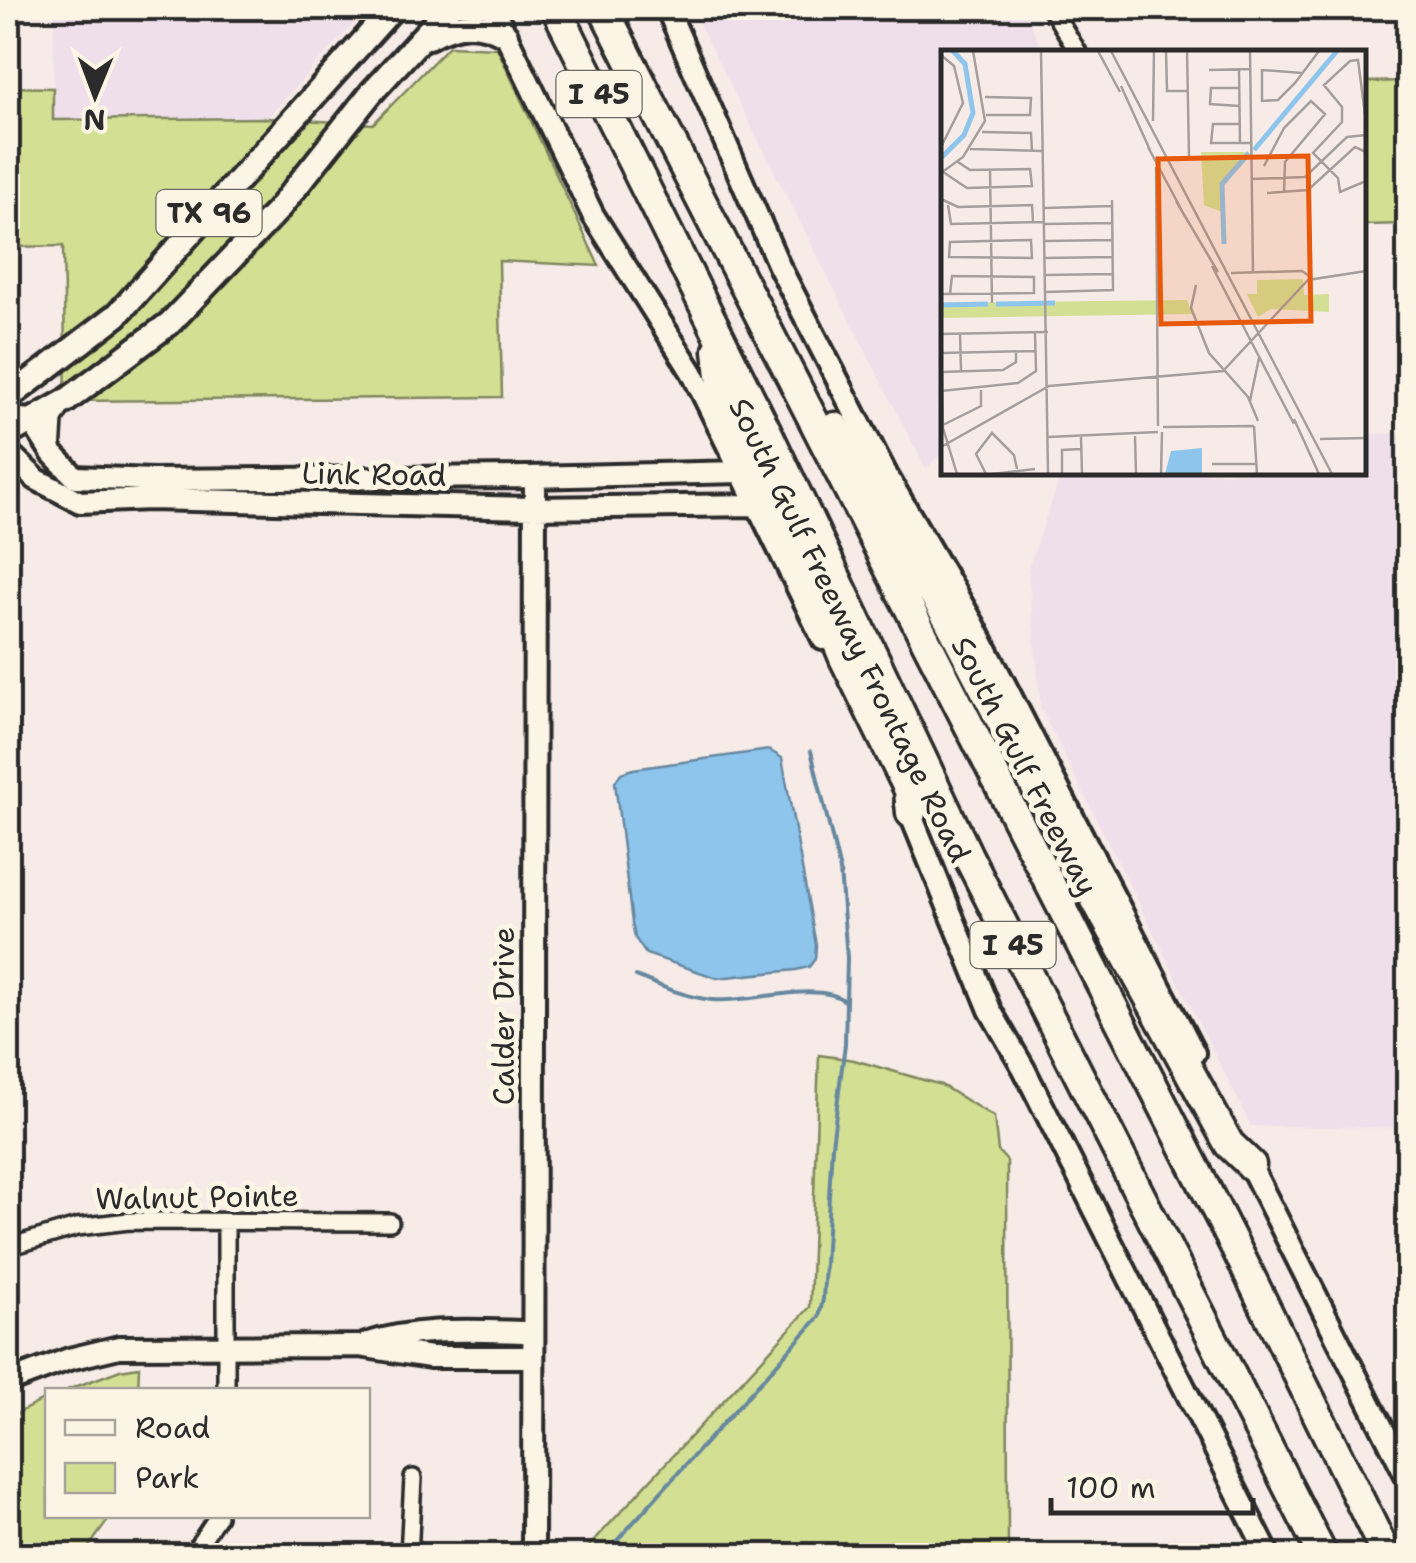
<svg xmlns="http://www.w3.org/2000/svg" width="1416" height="1563" font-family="'Shantell Sans',sans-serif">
<rect width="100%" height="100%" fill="#f6ebe7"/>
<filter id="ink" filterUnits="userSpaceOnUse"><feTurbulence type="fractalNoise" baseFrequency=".01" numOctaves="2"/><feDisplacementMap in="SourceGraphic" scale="20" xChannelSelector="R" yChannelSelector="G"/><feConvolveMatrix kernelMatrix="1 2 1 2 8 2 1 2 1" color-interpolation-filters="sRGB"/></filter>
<g filter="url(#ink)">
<path fill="#efdfea" d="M54 8H368L267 118 53 120Z
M691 8H1024L1040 46 1038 52H944V451L926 469Z
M1408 433V1128L1251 1126 1041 709 1028 569 1062 473 1364 472V434Z"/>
<path fill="#d3e093" stroke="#7f865f" stroke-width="2.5" d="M449 46 497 48 599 266 499 261 502 397 66 401 63 246 8 247V87L53 88V120L267 118 373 124Z
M1408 81V224L1364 225V82Z
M819 1055 854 1060 941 1085 994 1117 998 1151 1007 1161 1008 1555H581L810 1307Z
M139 1367 138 1390H67L120 1370Z
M47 1398 48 1516H111L83 1555H8V1418Z"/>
<path fill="#8dc5ec" stroke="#66879f" stroke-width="2.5" d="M769 750 782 758 816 945 815 959 809 967 796 970 717 978 646 954 635 938 632 923 615 782 621 773 633 769Z"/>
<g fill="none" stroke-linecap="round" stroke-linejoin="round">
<path stroke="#66879f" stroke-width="4" d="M636 976C660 986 685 997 712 1000 748 1004 817 980 845 1001
M603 1556 819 1317 823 1299 832 1145 845 1044 847 958 840 871 811 751"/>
<g stroke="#2b2b2b" stroke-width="22">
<path id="street" d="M1051 8 1078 52
M52 453 54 420 63 404
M226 1222V1390
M8 1247 77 1227 129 1221 390 1222
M200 1542 220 1556
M191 1556 218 1516
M409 1556 413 1478"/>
</g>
<g stroke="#2b2b2b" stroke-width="28">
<path id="secondary" d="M493 8 593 215 692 372 823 639
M667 8 779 266 887 476 973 623 1194 1053
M8 418 31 420 52 453 75 477 153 480 529 477 741 472
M8 452 36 479 80 502 150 499 534 508 756 505
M906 803 990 1010 1024 1069 1269 1556
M1245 1155 1408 1479
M366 1344C420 1326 477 1331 533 1332
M8 1382 69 1359 119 1347 360 1346 430 1357H533
M533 1556 535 477"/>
</g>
<g stroke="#2b2b2b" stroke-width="30">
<path id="primary" d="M429 37C456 22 478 19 506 35
M8 398 117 315 393 8
M8 434 66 401 170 323 277 211 371 93 449 8"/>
</g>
<g stroke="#2b2b2b" stroke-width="35">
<path id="highway" d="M556 8 769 436 968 856 1323 1556
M603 8 1243 1262 1387 1556
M718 350 722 384 802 557 844 658 909 790 911 813
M835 427 949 620 1061 836 1229 1144 1251 1165"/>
</g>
<use href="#street" stroke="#fcf5e5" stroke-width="15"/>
<use href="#secondary" stroke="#fcf5e5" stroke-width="20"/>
<use href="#primary" stroke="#fcf5e5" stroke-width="22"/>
<use href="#highway" stroke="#fcf5e5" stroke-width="28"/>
</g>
</g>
<g text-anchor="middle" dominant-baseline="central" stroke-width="10" stroke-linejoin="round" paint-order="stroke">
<g fill="#fcf5e5" stroke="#6a6863" stroke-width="2.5">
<rect x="556.5" y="71" width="85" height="46" rx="8"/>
<rect x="156.5" y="190" width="105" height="46" rx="8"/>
<rect x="970.5" y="922" width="85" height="46" rx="8"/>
</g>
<g font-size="28" font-weight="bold" fill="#2b2b2b">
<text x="599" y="94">I 45</text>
<text x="209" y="213">TX 96</text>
<text x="1013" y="945">I 45</text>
</g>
<g font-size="30" fill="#2b2b2b" stroke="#fcf5e5">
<text transform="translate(374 474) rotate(1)">Link Road</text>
<text transform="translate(850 630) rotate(64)">South Gulf Freeway Frontage Road</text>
<text transform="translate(1025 766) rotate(63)">South Gulf Freeway</text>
<text transform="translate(503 1016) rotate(-90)">Calder Drive</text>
<text transform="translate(197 1197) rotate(-1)">Walnut Pointe</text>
</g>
</g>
<g transform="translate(941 50)">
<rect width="425" height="425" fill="#f6ebe7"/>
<path d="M260 102H308L282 135 281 162 263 155ZM362 229 363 245 388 244V262L330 259 317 267 306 244H316V230ZM246 250 251 264 0 268V253Z" fill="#d3e093"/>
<path d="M261 398V424H224L230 401Z" fill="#8dc5ec"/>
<path fill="none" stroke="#8dc5ec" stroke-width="5" d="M313 100 396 1M0 108 23 85 32 63 24 14 12 1M283 194 281 134 308 103M55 254 114 253M0 255 47 254"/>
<path fill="none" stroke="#a59e9c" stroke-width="2.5" d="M100 1 107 424M157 1 179 42M170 1 391 424M225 1 226 41H247M246 1 248 106M309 1 312 222M0 5 13 16 22 53 0 97M298 19 299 93M268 20 309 19M361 23 321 20V51L337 50 354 33 378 1M180 36 209 100M298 38H270L269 54 298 56M44 47 90 48 89 65H45M212 71 213 1M425 72 417 10 409 11 383 35 401 57V72L372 103 397 128 399 142 425 131M298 74H272L270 93H310M41 82 90 83 91 101M207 97 239 157M29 99 102 101M323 116 343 78 370 51 384 64 344 112 343 143M215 117 217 376M49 120 51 253M2 122 26 138 91 136 89 119 29 120 17 112M0 123 22 107 44 71 32 1M311 129 364 127 406 87 425 85M326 143 367 140 414 97 425 102M0 149 17 157 91 155 92 172M235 151 277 222M7 155 10 174 104 172M103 158 171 156M104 174 171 173M90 190 91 208 8 207 9 192ZM104 191 172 190M104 208 172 207M271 216 353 374M290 223 361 221 371 228M104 225 172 224M255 235 250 258 268 303 307 347 317 371M105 242 172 240 171 150M0 244 93 243V227L11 226 9 244M0 284 107 282M19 284 20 321M0 303 94 301M0 322 62 320 75 312V302M1 322 2 378 16 424M0 341 77 333 95 321 94 283M309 351 318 308M353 369 378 424M2 375 40 356V340M313 376 316 424M222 377 313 376M194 386 195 424M107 387 217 382M140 387 141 424M379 389 425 388M0 397 108 336 282 321 367 230 425 221M271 414H316M45 424 35 404 51 383 73 405 76 419M51 424 94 419M121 424V400L140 399M220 424 221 382"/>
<path fill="#e8590c" fill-opacity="0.15" stroke="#e8590c" stroke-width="5" d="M367 106 370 271 220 274 217 109Z"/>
<rect width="425" height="425" fill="none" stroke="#2b2b2b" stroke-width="5"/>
</g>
<rect width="1416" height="1563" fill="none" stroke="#fcf5e5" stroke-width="40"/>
<rect x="20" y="20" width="1376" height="1523" fill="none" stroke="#2b2b2b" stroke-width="4" filter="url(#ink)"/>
<rect x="45" y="1388" width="325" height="130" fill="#fcf5e5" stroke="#a8a49b" stroke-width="2.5"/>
<rect x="65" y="1420" width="50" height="15" fill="#fcf5e5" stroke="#a8a49b" stroke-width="2.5"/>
<text x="135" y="1438" font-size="30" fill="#2b2b2b">Road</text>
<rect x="65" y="1463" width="50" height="30" fill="#d3e093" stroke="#a8a49b" stroke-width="2.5"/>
<text x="135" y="1488" font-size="30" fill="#2b2b2b">Park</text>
<g transform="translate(95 95) rotate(181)" stroke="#fcf5e5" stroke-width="8" paint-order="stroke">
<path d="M0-8L18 38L0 25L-18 38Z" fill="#2b2b2b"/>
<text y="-15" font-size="28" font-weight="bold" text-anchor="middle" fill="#2b2b2b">N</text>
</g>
<path d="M1051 1498v15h202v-15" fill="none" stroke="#2b2b2b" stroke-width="5"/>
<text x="1066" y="1498" font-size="30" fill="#2b2b2b" stroke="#fcf5e5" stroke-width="8" paint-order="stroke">100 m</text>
</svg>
